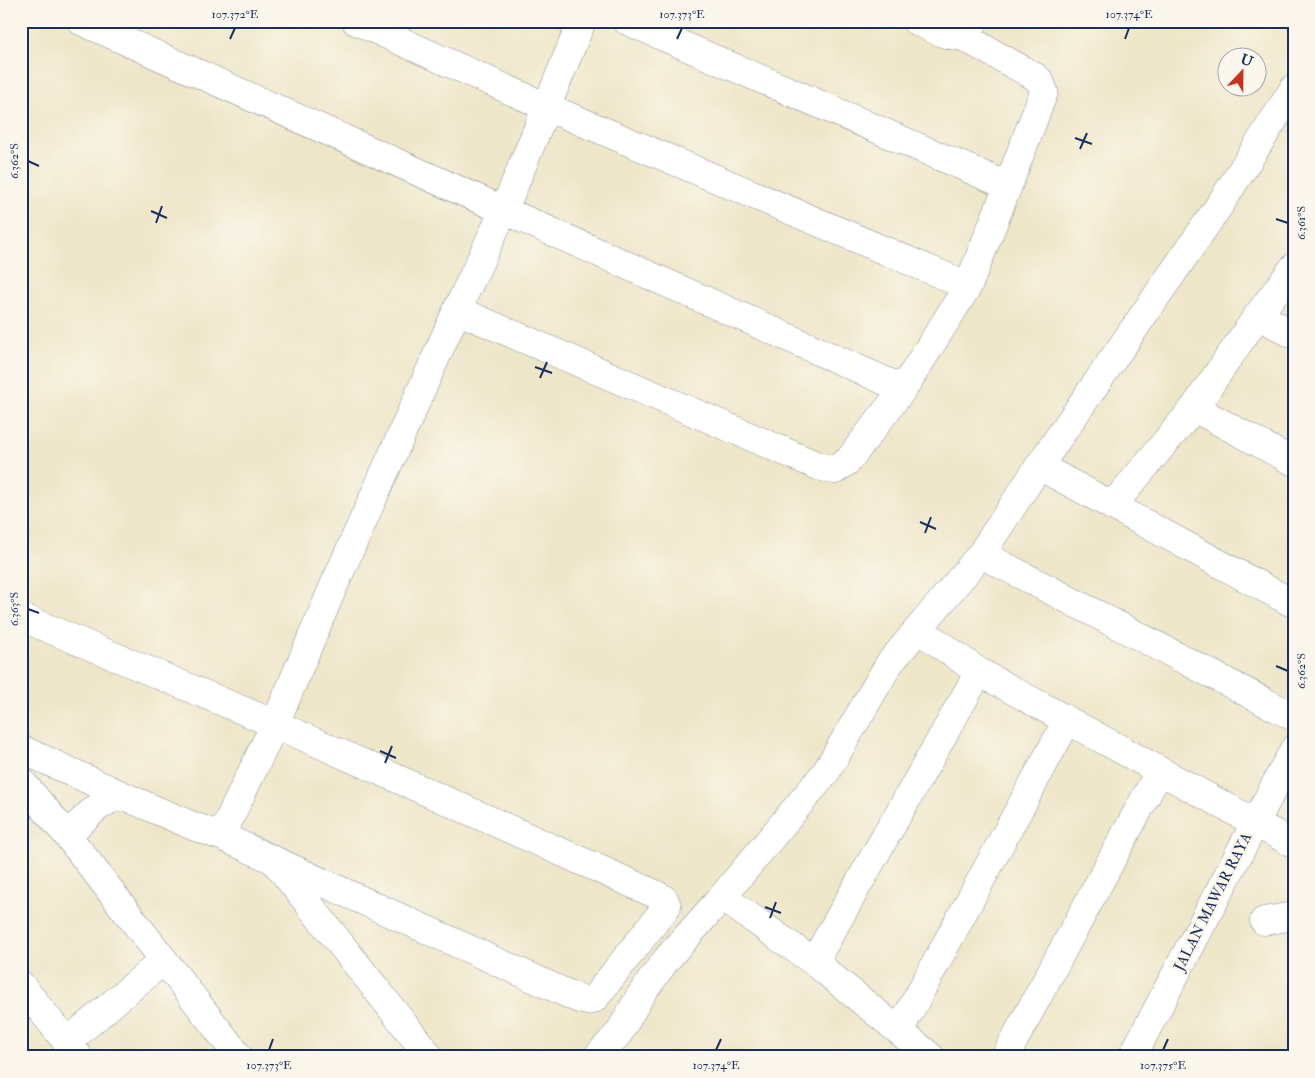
<svg xmlns="http://www.w3.org/2000/svg" width="1315" height="1078" font-family="'IM FELL Double Pica',serif">
<rect width="100%" height="100%" fill="#fbf7ec"/>
<filter id="ink" filterUnits="userSpaceOnUse"><feTurbulence type="fractalNoise" baseFrequency=".02" numOctaves="2"/><feDisplacementMap in="SourceGraphic" scale="10" xChannelSelector="R" yChannelSelector="G"/><feConvolveMatrix kernelMatrix="1 2 1 2 8 2 1 2 1" color-interpolation-filters="sRGB"/></filter>
<filter id="wash" filterUnits="userSpaceOnUse"><feTurbulence type="fractalNoise" baseFrequency=".0096" numOctaves="4" result="noise"/><feDisplacementMap in="SourceGraphic" scale="20" xChannelSelector="R" yChannelSelector="G"/><feGaussianBlur stdDeviation="1.12" result="paint"/><feColorMatrix in="noise" values="0 0 0 0 0 0 0 0 0 0 0 0 0 0 0 0 0 1.4 0 .05"/><feComposite in="paint" operator="in"/></filter>
<g filter="url(#wash)">
<rect width="100%" height="100%" fill="#eee6c8"/>
</g>
<g filter="url(#ink)">
<g fill="none" stroke-linecap="round" stroke-linejoin="round">
<g stroke="#848a93" stroke-width="29">
<path id="minor" d="M81 21 903 389 968 286
M356 21 547 107 968 286 1008 186
M627 21 1008 186 1044 92 1040 81 1034 76 962 36
M916 21C927 26 952 40 963 35 968 33 970 27 973 23
M457 310 818 466 835 470 848 461 903 389
M1258 315 1294 335
M1194 408 1294 462
M1039 466 1294 604
M1112 506 1194 408 1258 315 1294 267
M981 554 1294 717
M21 617 275 724 655 894 664 899 667 906 594 999 587 1001 579 999 221 836
M918 629 979 672
M21 749 126 797
M21 781 67 835
M277 864 430 1057
M722 897 814 962 931 1057
M1264 921 1294 916
M814 962 979 672 1294 844
M21 985 78 1056
M899 1031 1067 721
M67 1042 164 960
M239 1057 67 835 95 809 111 799 126 797 193 826 221 836 275 724 332 590 457 310 504 210 582 21
M597 1057 619 1033 640 996 666 960 722 897 826 772 889 664 981 554 1039 466 1219 206 1294 88
M1005 1057 1159 772
M1132 1057 1294 749"/>
</g>
<use href="#minor" stroke="#fff" stroke-width="28"/>
</g>
</g>
<path fill="none" stroke="#1b2f5e" stroke-width="2" d="M230 39 235 28M677 39 682 28M1125 39 1129 28M1075 138 1092 144M1080 149 1087 133M28 161 39 166M151 211 167 218M1276 219 1288 223M156 223 162 206M535 367 552 373M540 378 547 362M920 522 936 529M925 533 931 517M28 609 39 613M1276 666 1288 671M380 751 396 758M385 763 392 746M765 907 781 913M770 918 776 902M269 1050 273 1039M716 1050 721 1039M1163 1050 1168 1039"/>
<g text-anchor="middle" dominant-baseline="central" stroke-width="5" stroke-linejoin="round" paint-order="stroke">
<g font-size="15" fill="#1b2f5e" stroke="#fbf7ec">
<text transform="translate(1213 902) rotate(-63)">JALAN MAWAR RAYA</text>
</g>
</g>
<rect width="1315" height="1078" fill="none" stroke="#fbf7ec" stroke-width="55"/>
<g transform="translate(1242 72) rotate(22)"><circle r="24" fill="#fbf7ec" stroke="#a1a7b3"/>
<path d="M0-4L9 19L0 12L-9 19Z" fill="#c8321e"/>
<text y="-8" font-size="14" font-weight="bold" text-anchor="middle" fill="#1b2f5e">U</text>
</g>
<rect x="28" y="28" width="1260" height="1022" fill="none" stroke="#1b2f5e" stroke-width="2"/>
<g font-size="12" text-anchor="middle" fill="#1b2f5e">
<text x="235" y="18">107.372°E</text>
<text x="682" y="18">107.373°E</text>
<text x="1129" y="18">107.374°E</text>
<text transform="translate(14 161) rotate(-90)" y="4">6.362°S</text>
<text transform="translate(1301 223) rotate(-90)" y="4">6.361°S</text>
<text transform="translate(14 609) rotate(-90)" y="4">6.363°S</text>
<text transform="translate(1301 671) rotate(-90)" y="4">6.362°S</text>
<text x="269" y="1069">107.373°E</text>
<text x="716" y="1069">107.374°E</text>
<text x="1163" y="1069">107.375°E</text>
</g>
</svg>
